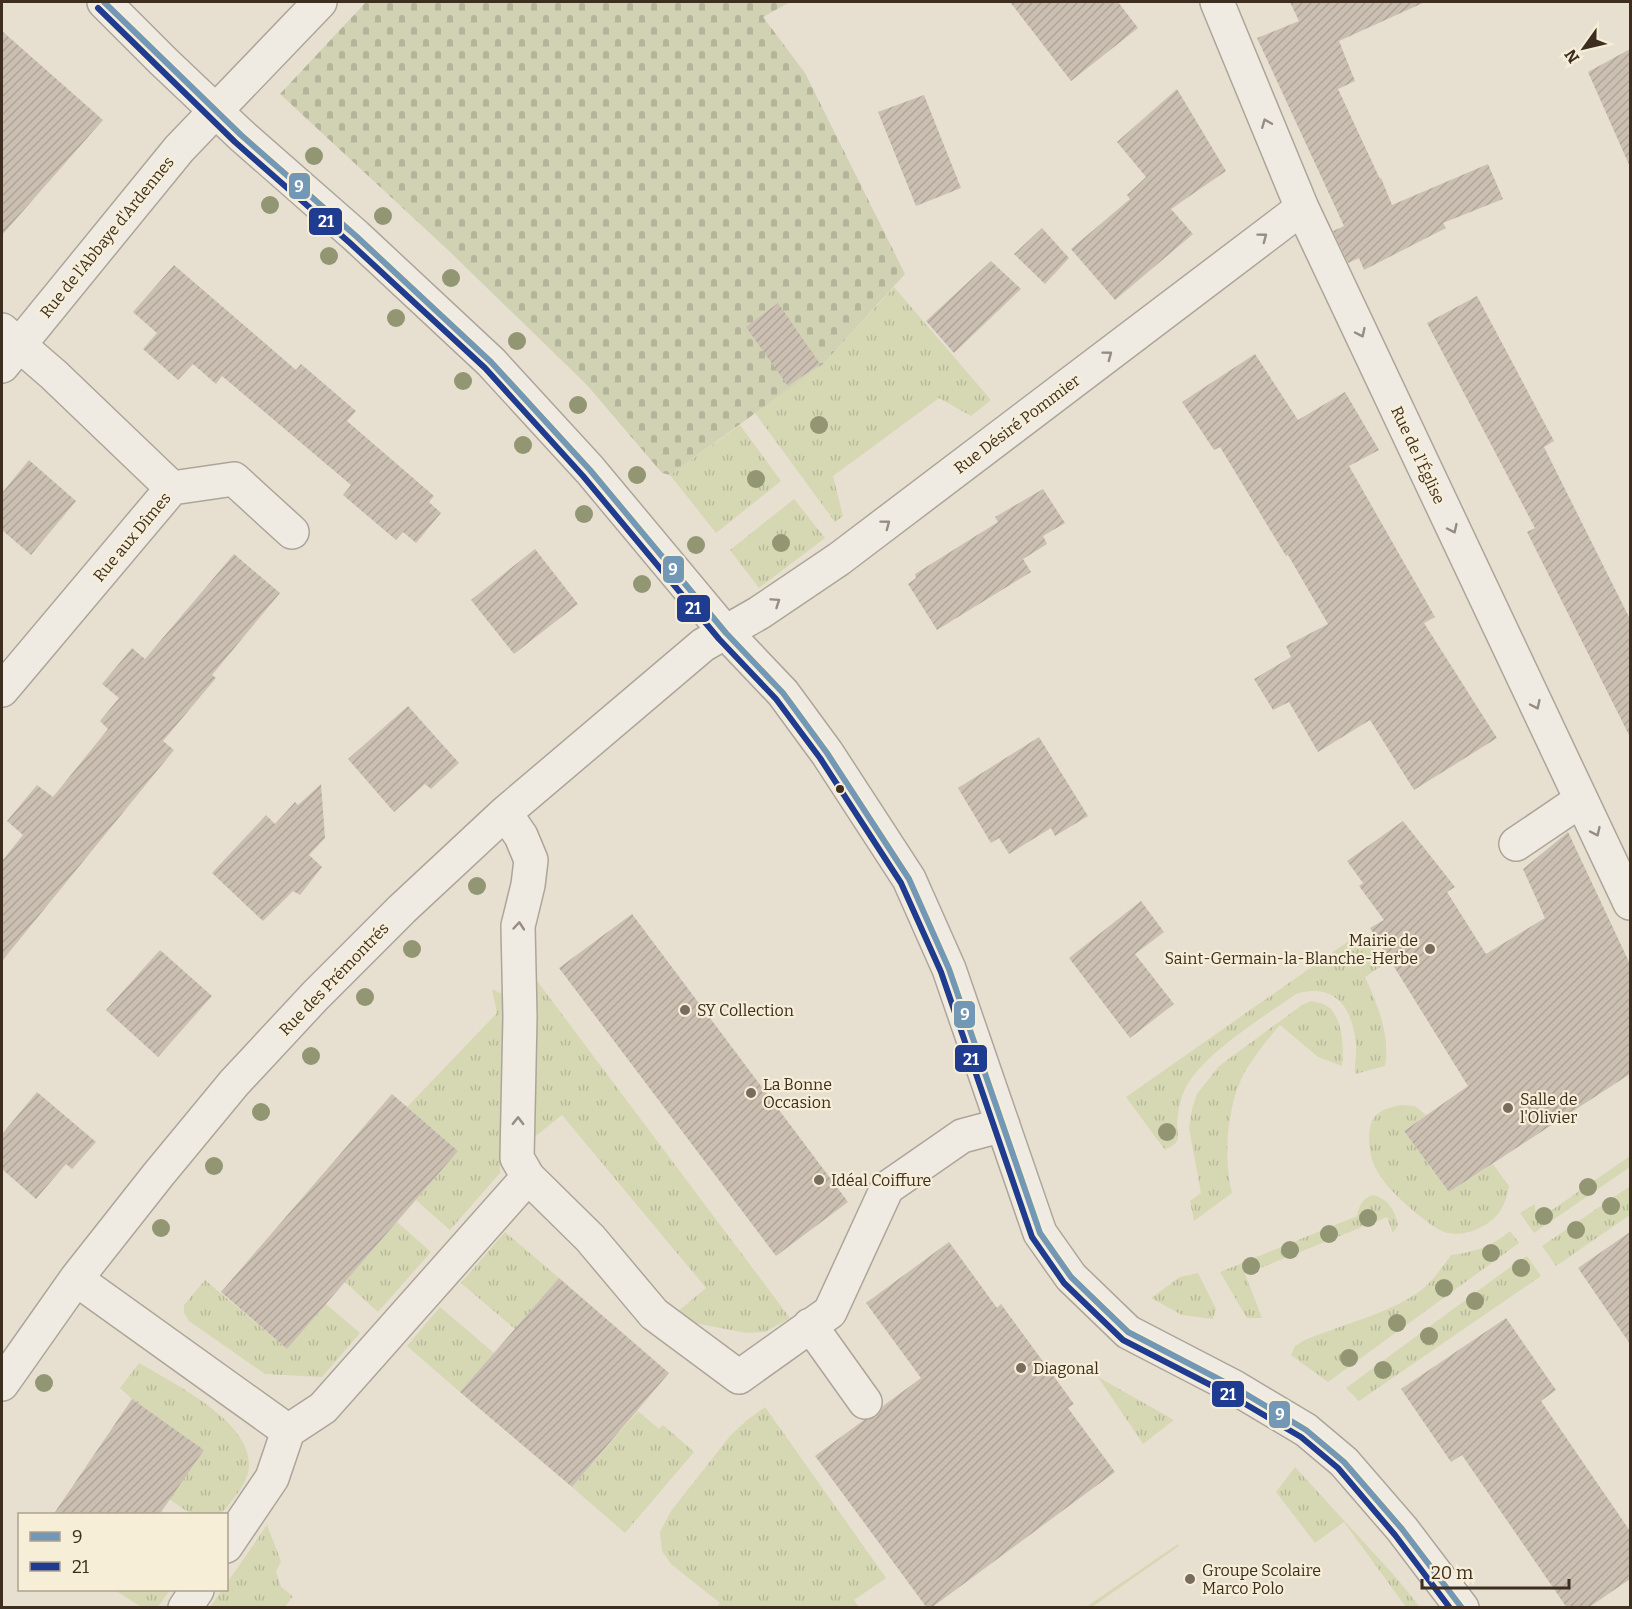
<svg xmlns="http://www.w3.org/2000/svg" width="1632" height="1609" font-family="Bitter,serif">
<defs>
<pattern id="grass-tufts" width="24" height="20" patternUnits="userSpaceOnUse" patternTransform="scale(1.5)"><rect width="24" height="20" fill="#d6d7b3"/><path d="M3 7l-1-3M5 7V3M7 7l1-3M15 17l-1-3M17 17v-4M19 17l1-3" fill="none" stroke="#b9b99a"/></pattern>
<pattern id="cemetery-stones" width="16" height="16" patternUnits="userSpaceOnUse" patternTransform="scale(1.5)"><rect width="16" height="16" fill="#d1d1b3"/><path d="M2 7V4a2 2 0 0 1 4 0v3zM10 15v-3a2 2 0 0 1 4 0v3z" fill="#b4b49a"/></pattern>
<pattern id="building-hatch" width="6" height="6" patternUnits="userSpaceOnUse" patternTransform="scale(1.5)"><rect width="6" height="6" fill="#cbbfb2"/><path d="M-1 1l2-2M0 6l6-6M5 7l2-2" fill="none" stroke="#afa499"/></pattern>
</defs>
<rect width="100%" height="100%" fill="#e7e0d1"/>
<path fill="url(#grass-tufts)" d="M894 287 991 400 971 416 939 398 833 476 843 516 835 522 755 413 823 364Z
M740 425 781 481 716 533 670 475Z
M794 499 825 538 759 588 730 550Z
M1363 931 1383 965 1365 977C1377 1003 1391 1036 1385 1066L1355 1074C1354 1064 1357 1055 1356 1045 1353 1009 1336 982 1296 994 1265 1016 1201 1055 1185 1089 1180 1099 1178 1113 1177 1124 1177 1129 1178 1134 1178 1138 1177 1144 1170 1147 1165 1150L1126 1097Z
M537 981 790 1318 765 1332 747 1333 694 1323 677 1312 706 1288 562 1115 532 1139 534 984Z
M492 989 504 995 509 1022 500 1173 450 1230 416 1200 458 1151 407 1107 497 1013Z
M1311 1001C1316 1002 1322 1003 1325 1005 1343 1013 1344 1050 1342 1066L1318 1057 1280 1025C1268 1039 1256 1053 1246 1070 1227 1102 1223 1158 1232 1193L1194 1221 1190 1201 1201 1193 1189 1128 1192 1109 1197 1094 1219 1066 1302 1005Z
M1401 1105 1415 1106 1426 1115 1404 1131 1449 1192 1493 1164 1509 1186C1506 1204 1500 1217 1483 1226 1471 1233 1458 1236 1444 1232 1436 1229 1428 1222 1421 1217 1405 1204 1384 1186 1375 1167 1371 1159 1369 1148 1369 1140 1369 1115 1378 1110 1401 1105Z
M1630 1156V1167L1534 1233 1520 1213 1535 1204 1536 1221Z
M1630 1186V1215L1556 1266 1542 1246Z
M1373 1195C1388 1199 1395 1210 1398 1225L1393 1233 1387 1217 1245 1274 1262 1318H1247L1220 1272 1357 1216C1359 1205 1362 1199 1373 1195Z
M397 1222 431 1252 378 1312 345 1282Z
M1510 1231 1519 1243 1328 1382 1291 1355 1295 1346 1305 1340C1342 1324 1394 1313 1425 1287 1435 1278 1443 1266 1451 1255 1472 1253 1493 1246 1510 1231Z
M505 1232 559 1278 515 1329 461 1283Z
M1527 1256 1541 1276 1359 1401 1346 1388 1517 1262Z
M1198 1273 1216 1309 1213 1319 1182 1315 1151 1298 1180 1277Z
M205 1280 287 1349 326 1304 360 1333 322 1377 265 1374 189 1321 184 1313V1305Z
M440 1307 494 1353 460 1392 407 1346Z
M139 1363C172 1383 270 1429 245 1481 240 1492 229 1504 221 1514H191L169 1499 204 1450 132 1399 120 1388Z
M1098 1377 1174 1420 1143 1444Z
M765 1407 886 1578 854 1600 859 1607H717L720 1603 671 1564 662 1551 660 1532 671 1511 730 1436 747 1420Z
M638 1411 659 1429 663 1425 694 1452 625 1533 572 1487Z
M1295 1467 1393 1574 1420 1607H1406L1344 1522 1315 1543 1276 1492Z
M267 1525 281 1561 276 1572 281 1587 293 1596 285 1607H210L222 1590H226L227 1583Z
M1178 1544 1179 1546 1092 1607H1086Z
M115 1590H170L158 1607H141Z"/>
<path fill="url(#cemetery-stones)" d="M366 2H790L763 17 805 73 905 274 823 364 670 475 662 473 587 385 448 250 280 94Z"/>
<path fill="url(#building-hatch)" d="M1010 2H1118L1138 28 1071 81Z
M1290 2H1425L1339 41 1355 81 1338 89 1380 179 1381 178 1392 205 1488 164 1503 199 1443 223 1446 228 1364 270 1359 258 1348 263 1333 231 1344 226 1257 38 1299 21Z
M2 31 103 120 2 235Z
M1630 49V167L1588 72Z
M1177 89 1226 171 1171 209 1193 234 1115 300 1071 249 1130 199 1127 195 1146 177 1117 142Z
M924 95 961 188 916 206 878 112Z
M1042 228 1069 258 1045 284 1014 254Z
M991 261 1021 289 954 353 926 321Z
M174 265 296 370 301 364 356 411 347 421 434 496 429 502 441 513 416 543 403 532 396 540 343 495 351 485 222 376 216 384 193 364 178 380 143 349 157 333 133 312Z
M1477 296 1554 441 1544 447 1630 619V737L1527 532 1535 528 1427 323Z
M778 303 820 364 788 386 746 327Z
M1255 354 1298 420 1345 392 1379 450 1349 466 1435 617 1424 623 1497 738 1414 790 1370 720 1318 752 1289 702 1273 710 1254 679 1291 657 1286 646 1328 624 1288 555 1286 556 1220 447 1214 450 1182 402Z
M29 460 76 501 31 555 2 530V493Z
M1043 489 1065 523 1043 536 1047 544 1023 559 1031 572 937 630 908 584 916 578 915 574 998 522 995 517Z
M535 549 578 604 514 654 471 600Z
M234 554 280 593 212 675 216 678 163 741 174 750 2 961V861L23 835 7 821 37 785 53 797 108 729 100 721 119 698 102 684 132 648 145 659Z
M408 706 459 763 431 789 425 784 394 812 348 759Z
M1039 737 1088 816 1055 836 1051 828 1009 854 999 838 991 843 958 788Z
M321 784 325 838 309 855 322 867 300 895 293 891 263 921 212 873 266 815 275 824 295 802 298 805Z
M1403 821 1455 887 1447 892 1486 954 1545 918 1523 869 1568 832 1630 964V1074L1449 1192 1404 1131 1468 1086 1370 928 1384 920 1359 886 1363 883 1347 861Z
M1141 901 1164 932 1135 954 1174 1004 1130 1038 1069 958Z
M632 914 848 1202 776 1256 559 968Z
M160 950 212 996 158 1057 106 1010Z
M37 1092 96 1142 72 1169 66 1164 36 1199 2 1169V1134Z
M392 1094 458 1151 287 1349 221 1292Z
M1630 1232V1344L1578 1268Z
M949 1242 997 1308 1001 1304 1074 1404 1068 1408 1115 1472 931 1608H927L815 1456 864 1420 876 1417 883 1406 921 1378 866 1303Z
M559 1278 669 1373 572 1487 460 1392Z
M1506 1318 1556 1390 1541 1401 1630 1531V1579L1588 1608H1567L1462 1455 1451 1462 1401 1389Z
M132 1399 204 1450 159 1515H53Z"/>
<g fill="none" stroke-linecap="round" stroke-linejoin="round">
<g stroke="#ada599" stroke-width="36">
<path id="minor" d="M104 2 163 61 241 135 356 236 491 362 590 470 726 633 783 693 827 753 909 879 949 969 1040 1233 1071 1277 1128 1332 1234 1387 1306 1430 1344 1462 1402 1529 1462 1608
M1217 2 1302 208 1630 903
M2 330 54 375 172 488 2 690
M2 366 179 149 320 2
M172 488 234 479 292 532
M505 813 521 836 531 860 528 885 518 926 520 1017 517 1158 528 1177 590 1238 654 1314 739 1377 830 1312 887 1188 962 1136 1003 1125
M1516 844 1581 800
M76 1279 288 1431
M810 1325 865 1402
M2 1384 76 1279 158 1175 234 1083 315 996 402 909 505 813 703 645 759 613 839 559 1302 208
M226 1546 272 1478 288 1431 323 1408 528 1177
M185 1608 197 1590"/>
</g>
<use href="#minor" stroke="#efebe3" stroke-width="33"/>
<g stroke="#f7eed8" stroke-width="10">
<path id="bus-1" d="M104 2 241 135 356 236 491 362 590 470 726 633 783 693 827 753 909 879 949 969 1040 1233 1071 1277 1128 1332 1234 1387 1306 1430 1344 1462 1402 1529 1462 1608"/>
</g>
<g stroke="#f7eed8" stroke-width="10">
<path id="bus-2" d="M98 8 235 142 350 243 485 368 583 476 719 639 776 699 820 758 901 883 941 972 1032 1237 1064 1283 1123 1340 1230 1395 1301 1437 1338 1468 1395 1535 1450 1608"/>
</g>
<use href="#bus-1" stroke="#7398b5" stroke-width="6"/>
<use href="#bus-2" stroke="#1f3c90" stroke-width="6"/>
</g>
<g fill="#929673">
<circle cx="314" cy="156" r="9"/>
<circle cx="270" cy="205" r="9"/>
<circle cx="383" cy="216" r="9"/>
<circle cx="329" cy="256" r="9"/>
<circle cx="451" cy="278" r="9"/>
<circle cx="396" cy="318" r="9"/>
<circle cx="517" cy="341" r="9"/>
<circle cx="463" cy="381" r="9"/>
<circle cx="578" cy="405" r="9"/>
<circle cx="819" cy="425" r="9"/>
<circle cx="523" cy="445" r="9"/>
<circle cx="637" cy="475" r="9"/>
<circle cx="756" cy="479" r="9"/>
<circle cx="584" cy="514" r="9"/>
<circle cx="781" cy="543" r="9"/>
<circle cx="696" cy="545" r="9"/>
<circle cx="642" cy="584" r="9"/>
<circle cx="477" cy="886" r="9"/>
<circle cx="412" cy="949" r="9"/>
<circle cx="365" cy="997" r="9"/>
<circle cx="311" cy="1056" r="9"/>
<circle cx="261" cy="1112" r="9"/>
<circle cx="1167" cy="1132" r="9"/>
<circle cx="214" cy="1166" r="9"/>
<circle cx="1588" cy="1187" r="9"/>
<circle cx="1611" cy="1206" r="9"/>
<circle cx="1544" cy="1216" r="9"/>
<circle cx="1368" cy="1218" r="9"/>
<circle cx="161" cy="1228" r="9"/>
<circle cx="1576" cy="1230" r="9"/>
<circle cx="1329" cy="1234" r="9"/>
<circle cx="1290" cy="1250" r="9"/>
<circle cx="1491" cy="1253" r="9"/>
<circle cx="1251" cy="1266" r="9"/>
<circle cx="1521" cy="1268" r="9"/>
<circle cx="1444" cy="1288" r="9"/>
<circle cx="1475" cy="1301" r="9"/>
<circle cx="1397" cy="1323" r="9"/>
<circle cx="1429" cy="1336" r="9"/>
<circle cx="1349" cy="1358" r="9"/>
<circle cx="1383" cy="1370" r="9"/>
<circle cx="44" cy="1383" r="9"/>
</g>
<defs><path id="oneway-chevron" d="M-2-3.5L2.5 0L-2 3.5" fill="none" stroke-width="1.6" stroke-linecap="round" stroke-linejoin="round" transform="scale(1.5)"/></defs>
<g stroke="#968c82">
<use href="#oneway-chevron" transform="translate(1266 123) rotate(-112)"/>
<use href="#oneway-chevron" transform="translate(1263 237) rotate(-37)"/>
<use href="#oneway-chevron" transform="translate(1361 333) rotate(65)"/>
<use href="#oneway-chevron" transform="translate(1108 355) rotate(-37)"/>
<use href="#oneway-chevron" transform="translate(886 524) rotate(-37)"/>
<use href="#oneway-chevron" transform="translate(1453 529) rotate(65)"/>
<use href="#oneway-chevron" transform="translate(776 602) rotate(-34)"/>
<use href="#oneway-chevron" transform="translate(1536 705) rotate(65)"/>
<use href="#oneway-chevron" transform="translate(1596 832) rotate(65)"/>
<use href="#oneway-chevron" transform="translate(519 926) rotate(-85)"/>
<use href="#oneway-chevron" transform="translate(518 1121) rotate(-89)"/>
</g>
<circle fill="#3d2e20" stroke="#f7eed8" stroke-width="2" cx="840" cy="789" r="5"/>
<g fill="#786c5e" stroke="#f7eed8" stroke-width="2">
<circle cx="1430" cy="949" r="6"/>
<circle cx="685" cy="1010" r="6"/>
<circle cx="751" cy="1093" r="6"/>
<circle cx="1508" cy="1108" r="6"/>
<circle cx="819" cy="1180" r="6"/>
<circle cx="1021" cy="1368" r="6"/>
<circle cx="1190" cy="1579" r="6"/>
</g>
<g text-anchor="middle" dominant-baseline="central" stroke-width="4.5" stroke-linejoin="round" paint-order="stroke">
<g font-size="16" fill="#3d2e20" stroke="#f7eed8">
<text transform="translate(107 237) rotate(-51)">Rue de l'Abbaye d'Ardennes</text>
<text transform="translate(1017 424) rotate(-37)">Rue Désiré Pommier</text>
<text transform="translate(1418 455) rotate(65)">Rue de l'Église</text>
<text transform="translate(132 537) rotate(-50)">Rue aux Dîmes</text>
<text transform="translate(334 979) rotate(-46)">Rue des Prémontrés</text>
</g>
<g font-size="16" fill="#3d2e20" stroke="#f7eed8" text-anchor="start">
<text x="1418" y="940" text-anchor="end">Mairie de<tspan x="1418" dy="18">Saint-Germain-la-Blanche-Herbe</tspan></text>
<text x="697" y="1010">SY Collection</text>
<text x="763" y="1084">La Bonne<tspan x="763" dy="18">Occasion</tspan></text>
<text x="1520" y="1099">Salle de<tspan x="1520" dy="18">l'Olivier</tspan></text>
<text x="831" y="1180">Idéal Coiffure</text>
<text x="1033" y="1368">Diagonal</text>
<text x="1202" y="1570">Groupe Scolaire<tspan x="1202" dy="18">Marco Polo</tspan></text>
</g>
</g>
<g stroke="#f7eed8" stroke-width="2">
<rect x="288" y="172" width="23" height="28" rx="6" fill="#7398b5"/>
<rect x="308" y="207" width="35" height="29" rx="6" fill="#1f3c90"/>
<rect x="662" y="555" width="23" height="29" rx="6" fill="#7398b5"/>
<rect x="676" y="594" width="35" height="29" rx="6" fill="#1f3c90"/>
<rect x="953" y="1000" width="23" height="29" rx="6" fill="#7398b5"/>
<rect x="954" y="1044" width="34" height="29" rx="6" fill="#1f3c90"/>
<rect x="1211" y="1380" width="34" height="28" rx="6" fill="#1f3c90"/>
<rect x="1268" y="1400" width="23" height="29" rx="6" fill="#7398b5"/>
</g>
<g font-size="16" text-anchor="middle" font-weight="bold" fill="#fff">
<text x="299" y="192">9</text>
<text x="326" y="227">21</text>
<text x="673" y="575">9</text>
<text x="693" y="614">21</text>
<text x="965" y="1020">9</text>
<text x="971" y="1065">21</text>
<text x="1228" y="1400">21</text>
<text x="1280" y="1420">9</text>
</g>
<rect width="1632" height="1609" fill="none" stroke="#3d2e20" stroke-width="6"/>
<rect x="18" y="1513" width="210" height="78" fill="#f7eed8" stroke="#ada18e" stroke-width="1.5"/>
<rect x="30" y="1532" width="30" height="9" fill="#7398b5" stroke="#ada18e" stroke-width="1.5"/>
<text x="72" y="1543" font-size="18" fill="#3d2e20">9</text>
<rect x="30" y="1562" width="30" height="9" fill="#1f3c90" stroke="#ada18e" stroke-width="1.5"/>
<text x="72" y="1573" font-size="18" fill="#3d2e20">21</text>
<g transform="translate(1584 48) rotate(236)" stroke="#f7eed8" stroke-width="4.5" paint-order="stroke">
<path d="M0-4.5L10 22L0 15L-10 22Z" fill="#3d2e20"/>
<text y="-9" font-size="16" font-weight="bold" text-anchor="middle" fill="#3d2e20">N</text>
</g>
<path d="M1422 1579v9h147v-9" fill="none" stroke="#3d2e20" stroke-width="3"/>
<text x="1431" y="1579" font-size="18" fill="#3d2e20" stroke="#f7eed8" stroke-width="4.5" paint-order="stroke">20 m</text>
</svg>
